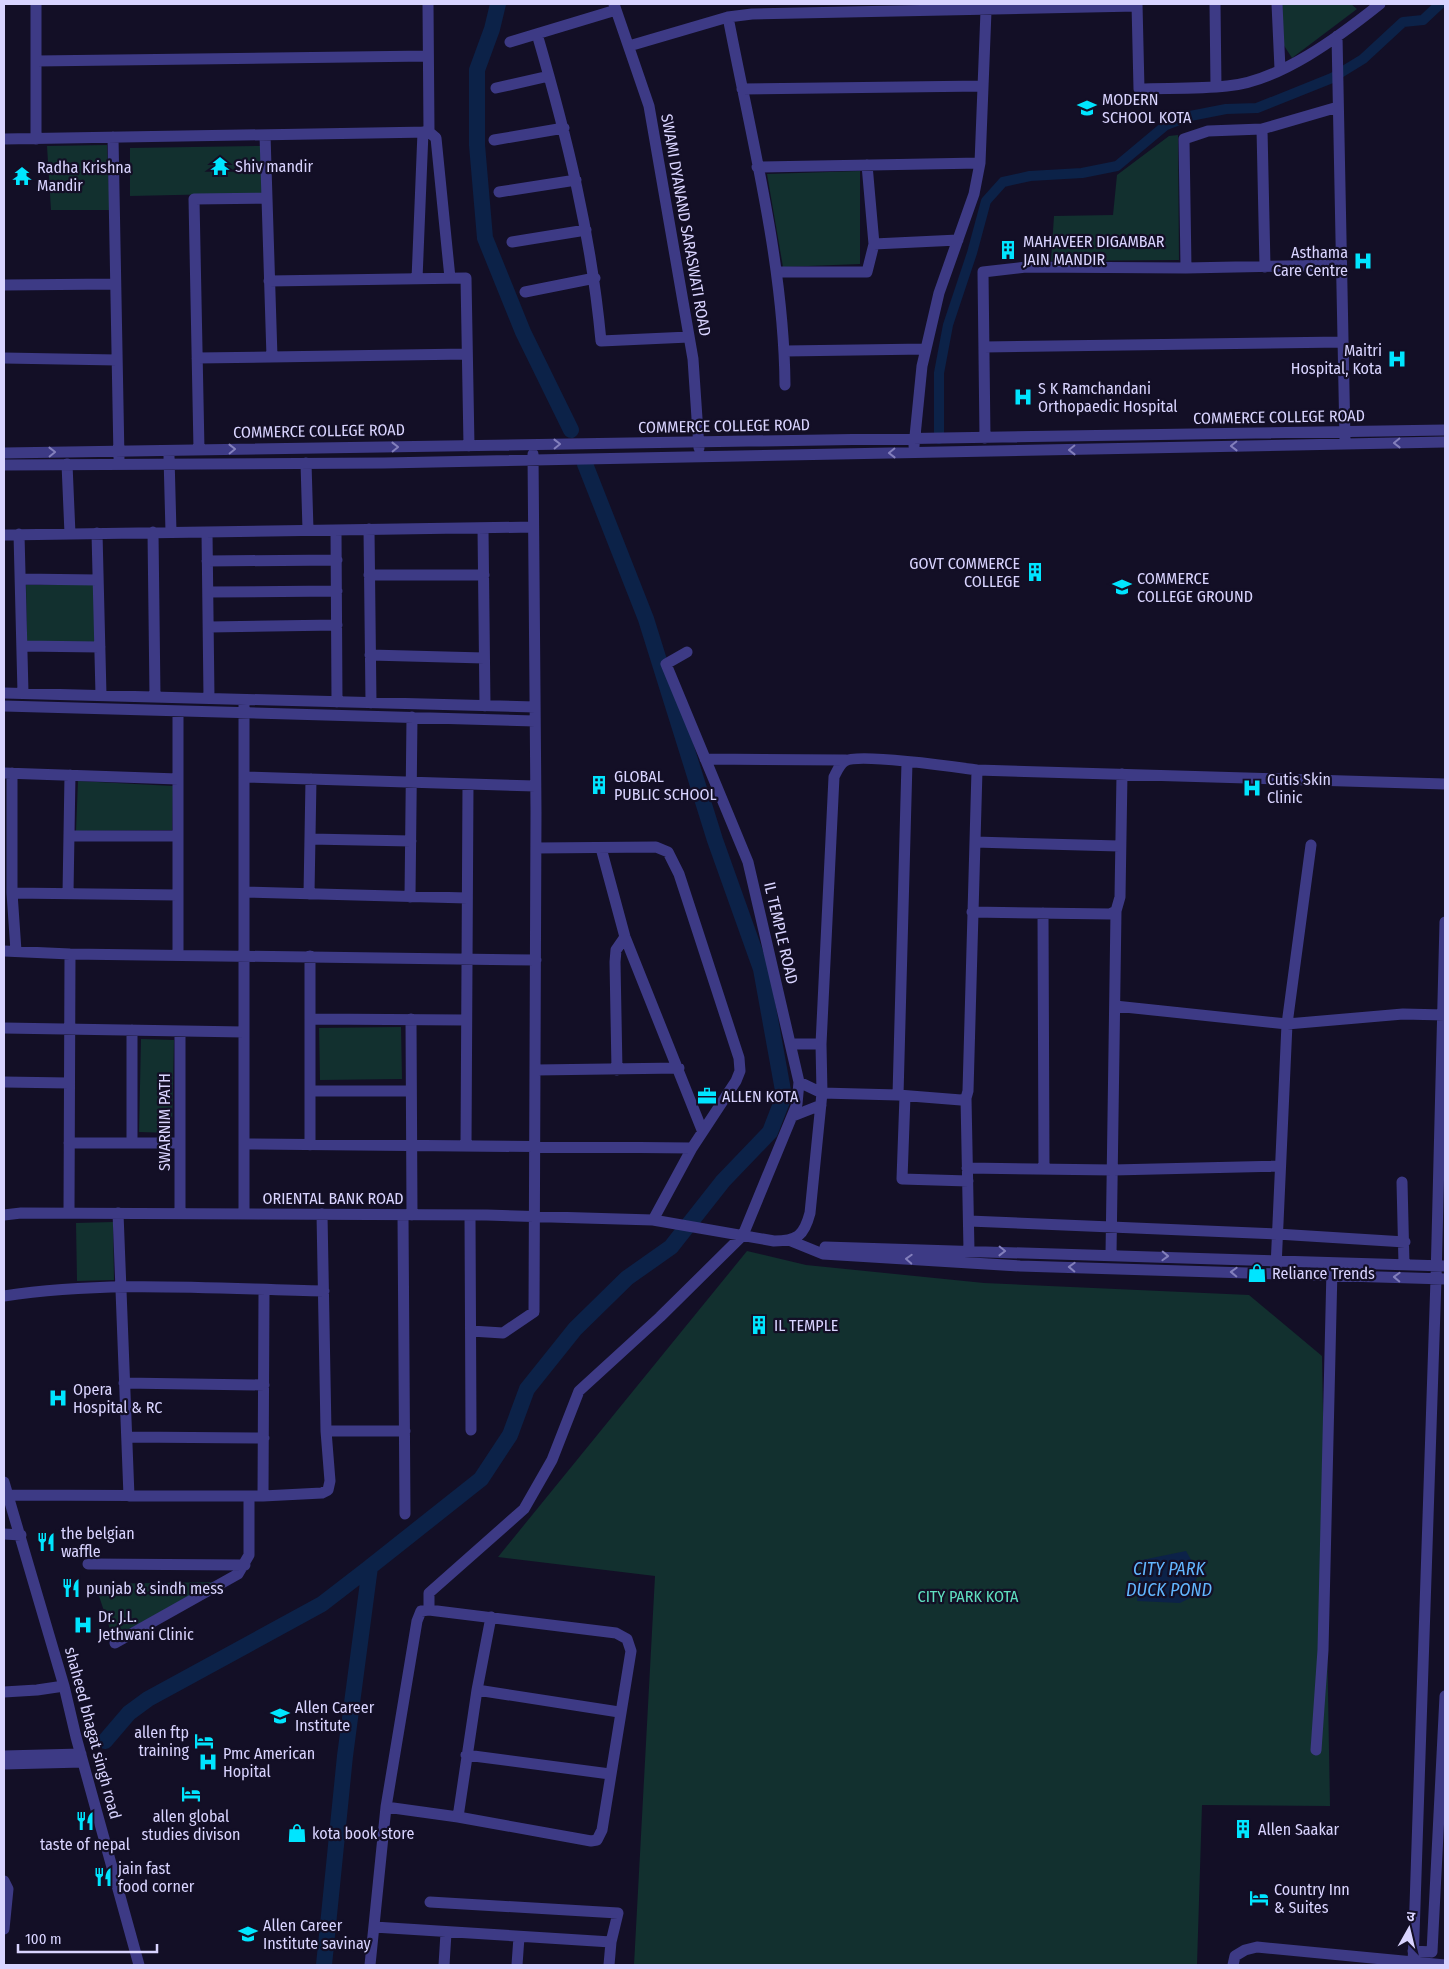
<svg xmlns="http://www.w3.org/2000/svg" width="1449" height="1969" font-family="'Fira Sans Condensed','Noto Sans Devanagari',sans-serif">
<rect width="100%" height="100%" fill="#130f26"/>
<path fill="#12302f" d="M1282 4H1351L1357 9 1292 58 1283 44Z
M1178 135 1179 260 1051 261 1054 216 1113 215 1117 175 1169 136Z
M107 145 110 210H51L47 146Z
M262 146V193L130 196V148Z
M860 171V264L783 267 767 174Z
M95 584V642L27 643 26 585Z
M78 781 173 786 172 830 76 831Z
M401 1027 402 1079 320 1080 319 1028Z
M141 1039 174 1040 172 1133 139 1132Z
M113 1222 114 1280 77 1281 76 1223Z
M747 1251 806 1265 984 1283 1249 1295 1322 1356 1330 1806 1202 1805 1197 1965H634L655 1576 498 1557Z
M214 1582 113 1638 95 1584Z"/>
<path fill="#0c2248" d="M1186 1551 1198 1572 1192 1597 1180 1603 1137 1601 1142 1560Z"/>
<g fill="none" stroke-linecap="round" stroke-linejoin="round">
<path stroke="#0c2248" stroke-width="10" d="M939 439V373L948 325 972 253 986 201 1003 182 1030 176 1082 173 1117 166 1166 125 1190 116 1226 109 1257 108 1332 78 1363 59 1403 22 1423 20 1440 4"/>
<path stroke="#0c2248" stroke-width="16" d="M498 4 492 29 477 70V145L485 238 523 332 571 430
M105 1741 129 1713 148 1699 322 1604 370 1567
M324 1965 345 1756 370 1567 481 1479 510 1435 527 1389 575 1329 627 1278 671 1247 723 1181 770 1132 784 1096 761 969 715 840 646 619 585 464"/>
<path stroke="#3d3a85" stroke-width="11" d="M36 4V139
M428 4 429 132
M614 4 649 106 693 359 699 448
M1137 4 1139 89C1168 88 1198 89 1227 86 1279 82 1340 36 1380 4
M1215 4 1216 87
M1277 4 1280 69
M728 17C751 137 784 263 785 385
M537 34C567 137 591 234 601 341L689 337
M1337 36 1345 440
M510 42 616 10
M629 46 728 17 752 14 1137 6
M36 61 428 56
M496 88 549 76
M742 89 983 86
M1262 129 1265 267
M265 135 272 357
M113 137 119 458
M4 139 429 132 436 138 450 278
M494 140 564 128
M757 167 980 163
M499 192 576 180
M512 242 586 230
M874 244 958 240
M1186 268 1184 139 1208 131 1262 129 1338 107
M777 272H867L874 244 867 165
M417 279 423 132
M269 281 466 278 469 446
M4 285 115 284
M525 292 595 278
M984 347 1342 342
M785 351 926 349
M4 358 117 360
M197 358 467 354
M985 438 983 272 1026 267 1186 268 1341 265
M914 446 922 366 926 349 939 293 974 194 980 163 986 11
M199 449 194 199 267 198
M4 453 1445 430
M169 456 171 532
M306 463 308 530
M67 464 70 534
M4 465 384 463 1445 442
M483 528 485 706
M369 529 371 703
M336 530 337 702
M153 532 155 697
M207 532 209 698
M97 533 101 695
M19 534 23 693
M4 535 533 527
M207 561 337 560
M369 575H484
M21 579 98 580
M208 592 337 591
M210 627 337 625
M22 646 100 647
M370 655 484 658
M4 693 535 707
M4 706 535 721
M178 711V954
M705 759 846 760
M4 773 178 779
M12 773V893L16 951
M244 777 535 786
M69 836H178
M310 839 411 841
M975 842 1119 846
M536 848 656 847 668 852 679 874 739 1058 740 1071 736 1081 692 1148 653 1220
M601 848 625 937 702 1130
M244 892 467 898
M12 893 178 895
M68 893 70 775
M309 894 311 779
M410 897 412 717
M972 912 1110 914 1116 911 1120 897 1122 774
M1043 913 1044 1169
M4 951 70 954 536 960
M310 956V1145
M1115 1006 1287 1024 1403 1014 1445 1015
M310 1019 466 1020
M411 1019 412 1215
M4 1028 244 1032
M180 1031V1213
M791 1044H821
M536 1070 679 1068
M617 1070 615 962 616 950 625 937
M4 1082 69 1083
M799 1082 822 1093 898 1095 961 1100 966 1098 968 1091 977 770
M310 1091H411
M898 1095 907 762
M905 1096 902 1179 968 1181
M966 1098 969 1251
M793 1116 821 1105
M69 1143H180
M132 1143V1030
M244 1144 692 1148
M466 1146 468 784
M967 1168 1113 1170 1280 1166
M1402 1182 1404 1264
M69 1213 70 954
M118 1213 129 1496
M244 1214V705
M4 1215 21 1213 487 1215 653 1220 774 1241C797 1241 804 1236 810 1213L822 1093 821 1044 834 777C837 771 839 765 845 761 859 753 955 767 977 770L1445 784
M403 1215 405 1514
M470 1215 471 1430
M969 1221 1277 1234 1405 1242
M791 1241 823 1254 1020 1266 1445 1279
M825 1247 1445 1266
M1111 1255 1116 911
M1276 1267 1287 1024 1311 845
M4 1296C108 1280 218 1289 324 1291
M471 1331 503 1333 534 1312 536 812 533 454
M124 1383 264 1385
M326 1431H405
M127 1437 264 1438
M4 1482 64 1686 76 1737 139 1965
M4 1495 263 1496 322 1493 328 1490 330 1481 326 1431 322 1214
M263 1496 264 1290
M4 1534 21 1535
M88 1564 245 1565
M429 1610V1593L524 1509 552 1460 579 1391 660 1317 743 1235 797 1104 799 1082 748 862 666 664 687 652
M115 1643 238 1574 249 1555V1496
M477 1690 619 1712
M4 1692 37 1690 64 1686
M1316 1750 1323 1650 1332 1269
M466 1755 610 1774
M4 1756 81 1754
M4 1764 83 1762
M458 1817 477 1690 491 1617
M4 1881 8 1889 4 1929
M430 1902 618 1913 611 1942 609 1965
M374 1927 611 1942
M1413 1951 1432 1952 1445 1696
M370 1965 386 1807 417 1621 421 1611 429 1610 616 1633 627 1639 631 1651 602 1830 597 1840 591 1841 458 1817 386 1807
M444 1965 446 1933
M517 1965 519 1937
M1233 1965 1235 1956 1245 1950 1257 1947 1445 1965
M1413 1965 1436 1279 1445 922"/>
</g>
<defs><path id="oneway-chevron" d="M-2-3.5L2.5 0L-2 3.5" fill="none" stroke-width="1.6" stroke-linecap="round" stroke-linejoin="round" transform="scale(1.25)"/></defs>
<g stroke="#837fbc">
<use href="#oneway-chevron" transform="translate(1397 443) rotate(179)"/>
<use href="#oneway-chevron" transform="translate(557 444) rotate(-1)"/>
<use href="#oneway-chevron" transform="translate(1234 446) rotate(179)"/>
<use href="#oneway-chevron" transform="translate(395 447) rotate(-1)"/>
<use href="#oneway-chevron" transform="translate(232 449) rotate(-1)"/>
<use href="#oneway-chevron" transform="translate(1072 450) rotate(179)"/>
<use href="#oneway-chevron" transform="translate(52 452) rotate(-1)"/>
<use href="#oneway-chevron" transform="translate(892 453) rotate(179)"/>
<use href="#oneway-chevron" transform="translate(1002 1251) rotate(1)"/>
<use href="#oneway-chevron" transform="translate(1165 1256) rotate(2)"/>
<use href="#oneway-chevron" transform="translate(909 1259) rotate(-177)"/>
<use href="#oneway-chevron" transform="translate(1072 1267) rotate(-178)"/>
<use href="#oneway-chevron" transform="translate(1234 1272) rotate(-178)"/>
<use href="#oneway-chevron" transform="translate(1397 1277) rotate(-178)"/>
</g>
<defs>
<g id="school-bare" transform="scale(1.5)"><path d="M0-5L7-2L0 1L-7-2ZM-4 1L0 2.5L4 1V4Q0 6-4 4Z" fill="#00e5ff" stroke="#130f26" stroke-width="2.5" paint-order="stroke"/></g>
<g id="temple-bare" transform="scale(1.5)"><path d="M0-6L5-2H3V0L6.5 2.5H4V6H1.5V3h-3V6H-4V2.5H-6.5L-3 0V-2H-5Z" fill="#00e5ff" stroke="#130f26" stroke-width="2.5" paint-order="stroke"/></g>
<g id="building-bare" transform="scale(1.5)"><path d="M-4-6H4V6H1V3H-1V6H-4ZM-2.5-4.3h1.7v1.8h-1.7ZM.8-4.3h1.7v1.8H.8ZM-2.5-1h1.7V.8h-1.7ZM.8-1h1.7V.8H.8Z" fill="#00e5ff" stroke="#130f26" stroke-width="2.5" paint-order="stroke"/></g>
<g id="hospital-bare" transform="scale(1.5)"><path d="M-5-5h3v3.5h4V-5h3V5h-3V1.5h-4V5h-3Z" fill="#00e5ff" stroke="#130f26" stroke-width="2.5" paint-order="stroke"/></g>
<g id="university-bare" transform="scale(1.5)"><path d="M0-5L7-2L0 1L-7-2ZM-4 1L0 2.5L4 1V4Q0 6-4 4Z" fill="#00e5ff" stroke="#130f26" stroke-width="2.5" paint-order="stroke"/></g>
<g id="office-bare" transform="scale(1.5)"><path d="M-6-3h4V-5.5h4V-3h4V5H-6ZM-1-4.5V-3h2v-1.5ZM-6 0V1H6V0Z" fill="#00e5ff" stroke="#130f26" stroke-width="2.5" paint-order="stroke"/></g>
<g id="shop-bare" transform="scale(1.5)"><path d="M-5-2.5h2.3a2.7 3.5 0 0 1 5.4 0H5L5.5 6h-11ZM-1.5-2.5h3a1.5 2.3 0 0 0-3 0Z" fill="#00e5ff" stroke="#130f26" stroke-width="2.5" paint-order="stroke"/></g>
<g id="restaurant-bare" transform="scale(1.5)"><path d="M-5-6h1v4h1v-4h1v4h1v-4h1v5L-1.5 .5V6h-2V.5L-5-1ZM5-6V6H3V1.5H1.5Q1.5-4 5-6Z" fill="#00e5ff" stroke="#130f26" stroke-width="2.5" paint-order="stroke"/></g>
<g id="hotel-bare" transform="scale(1.5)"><path d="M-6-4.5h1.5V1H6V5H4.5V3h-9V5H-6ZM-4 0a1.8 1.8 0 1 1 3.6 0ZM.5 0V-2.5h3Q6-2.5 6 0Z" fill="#00e5ff" stroke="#130f26" stroke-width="2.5" paint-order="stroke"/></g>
</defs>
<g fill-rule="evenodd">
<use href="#school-bare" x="1087" y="108"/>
<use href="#temple-bare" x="220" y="166"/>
<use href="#temple-bare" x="22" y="176"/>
<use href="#building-bare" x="1008" y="250"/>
<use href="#hospital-bare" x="1363" y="261"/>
<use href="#hospital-bare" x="1397" y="359"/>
<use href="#hospital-bare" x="1023" y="397"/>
<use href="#building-bare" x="1035" y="572"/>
<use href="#university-bare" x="1122" y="587"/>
<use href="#building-bare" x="599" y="785"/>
<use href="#hospital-bare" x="1252" y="788"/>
<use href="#office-bare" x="707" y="1096"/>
<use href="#shop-bare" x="1257" y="1273"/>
<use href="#building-bare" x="759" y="1325"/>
<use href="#hospital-bare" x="58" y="1398"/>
<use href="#restaurant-bare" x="46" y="1542"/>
<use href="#restaurant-bare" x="71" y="1588"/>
<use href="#hospital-bare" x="83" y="1625"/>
<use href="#university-bare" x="280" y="1716"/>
<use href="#hotel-bare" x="204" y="1741"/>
<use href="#hospital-bare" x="208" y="1762"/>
<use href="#hotel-bare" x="191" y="1794"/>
<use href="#restaurant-bare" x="85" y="1821"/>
<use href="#building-bare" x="1243" y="1829"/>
<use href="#shop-bare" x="297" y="1833"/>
<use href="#restaurant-bare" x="103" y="1877"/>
<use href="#hotel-bare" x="1259" y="1898"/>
<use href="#university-bare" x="248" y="1934"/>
</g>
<g text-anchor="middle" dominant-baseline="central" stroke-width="4.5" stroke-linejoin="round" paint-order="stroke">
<g font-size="16" fill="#d9d4ff" stroke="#130f26" text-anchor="start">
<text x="1102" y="99">MODERN<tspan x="1102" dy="18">SCHOOL KOTA</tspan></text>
<text x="235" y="166">Shiv mandir</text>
<text x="37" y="167">Radha Krishna<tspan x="37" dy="18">Mandir</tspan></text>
<text x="1023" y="241">MAHAVEER DIGAMBAR<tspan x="1023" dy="18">JAIN MANDIR</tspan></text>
<text x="1348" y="252" text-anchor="end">Asthama<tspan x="1348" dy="18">Care Centre</tspan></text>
<text x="1382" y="350" text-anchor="end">Maitri<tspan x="1382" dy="18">Hospital, Kota</tspan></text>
<text x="1038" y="388">S K Ramchandani<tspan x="1038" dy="18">Orthopaedic Hospital</tspan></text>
<text x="1020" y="563" text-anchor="end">GOVT COMMERCE<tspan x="1020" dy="18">COLLEGE</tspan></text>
<text x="1137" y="578">COMMERCE<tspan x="1137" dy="18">COLLEGE GROUND</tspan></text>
<text x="614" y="776">GLOBAL<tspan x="614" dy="18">PUBLIC SCHOOL</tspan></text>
<text x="1267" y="779">Cutis Skin<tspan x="1267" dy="18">Clinic</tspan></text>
<text x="722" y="1096">ALLEN KOTA</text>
<text x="1272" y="1273">Reliance Trends</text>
<text x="774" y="1325">IL TEMPLE</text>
<text x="73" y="1389">Opera<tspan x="73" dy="18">Hospital &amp; RC</tspan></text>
<text x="61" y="1533">the belgian<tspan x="61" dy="18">waffle</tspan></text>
<text x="86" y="1588">punjab &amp; sindh mess</text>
<text x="98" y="1616">Dr. J.L.<tspan x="98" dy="18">Jethwani Clinic</tspan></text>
<text x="295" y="1707">Allen Career<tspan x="295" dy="18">Institute</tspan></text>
<text x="189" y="1732" text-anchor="end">allen ftp<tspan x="189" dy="18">training</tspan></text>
<text x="223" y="1753">Pmc American<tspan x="223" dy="18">Hopital</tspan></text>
<text x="191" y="1816" text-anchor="middle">allen global<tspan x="191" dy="18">studies divison</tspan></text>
<text x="1258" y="1829">Allen Saakar</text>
<text x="312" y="1833">kota book store</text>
<text x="85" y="1844" text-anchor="middle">taste of nepal</text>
<text x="118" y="1868">jain fast<tspan x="118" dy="18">food corner</tspan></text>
<text x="1274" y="1889">Country Inn<tspan x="1274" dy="18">&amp; Suites</tspan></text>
<text x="263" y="1925">Allen Career<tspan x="263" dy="18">Institute savinay</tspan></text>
</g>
<g font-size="16" fill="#d9d4ff" stroke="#130f26">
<text transform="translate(686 225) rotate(80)">SWAMI DYANAND SARASWATI ROAD</text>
<text transform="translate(1279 417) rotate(-1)">COMMERCE COLLEGE ROAD</text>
<text transform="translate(724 426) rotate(-1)">COMMERCE COLLEGE ROAD</text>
<text transform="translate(319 431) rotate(-1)">COMMERCE COLLEGE ROAD</text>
<text transform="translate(781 933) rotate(77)">IL TEMPLE ROAD</text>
<text transform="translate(164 1122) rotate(-90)">SWARNIM PATH</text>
<text x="333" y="1198">ORIENTAL BANK ROAD</text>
<text transform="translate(93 1733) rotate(75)">shaheed bhagat singh road</text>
</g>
<g font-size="16" fill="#5fe0c0" stroke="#130f26">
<text x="968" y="1596">CITY PARK KOTA</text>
</g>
<g font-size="18" font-style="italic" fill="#62b6ff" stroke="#130f26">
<text x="1169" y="1569">CITY PARK<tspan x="1169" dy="21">DUCK POND</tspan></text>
</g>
</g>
<rect width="1449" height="1969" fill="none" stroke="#d9d4ff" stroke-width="10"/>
<g transform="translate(1409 1929) rotate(8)" stroke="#130f26" stroke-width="4" paint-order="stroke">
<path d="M0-4L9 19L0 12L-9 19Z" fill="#d9d4ff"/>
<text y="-8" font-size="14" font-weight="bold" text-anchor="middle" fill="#d9d4ff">उ</text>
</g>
<path d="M18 1944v8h139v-8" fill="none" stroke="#d9d4ff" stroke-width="2.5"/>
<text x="25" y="1944" font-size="15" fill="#d9d4ff" stroke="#130f26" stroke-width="4" paint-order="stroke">100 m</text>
</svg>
